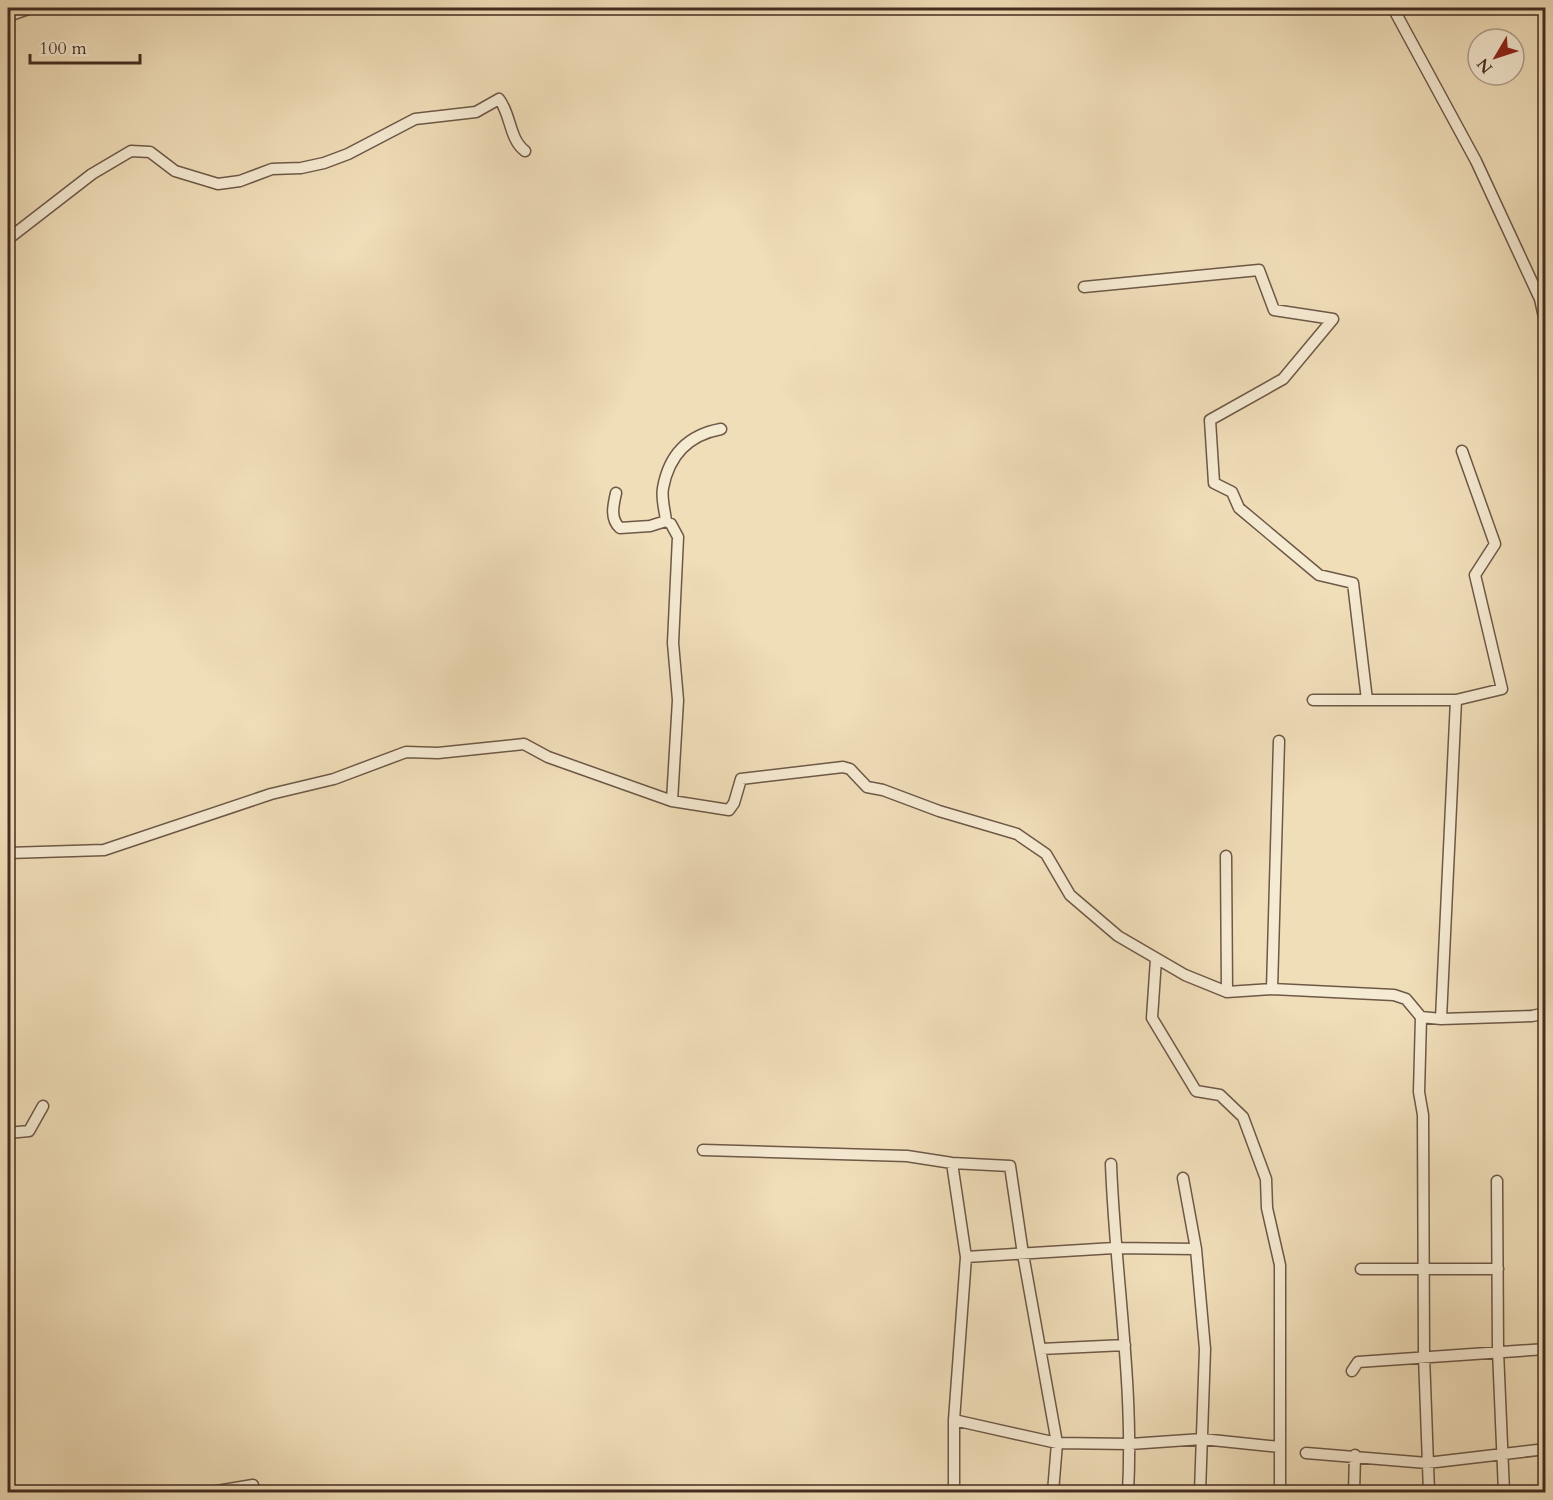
<svg xmlns="http://www.w3.org/2000/svg" width="1553" height="1500" font-family="Cardo,serif">
<rect width="100%" height="100%" fill="#f0deb9"/>
<filter id="stains"><feTurbulence type="fractalNoise" baseFrequency=".00333" numOctaves="4"/><feColorMatrix values="0 0 0 0 .2 0 0 0 0 .09 0 0 0 0 .02 0 0 0 .5 -.17"/></filter>
<radialGradient id="worn" r=".72"><stop offset=".6" stop-color="#630" stop-opacity="0"/><stop offset="1" stop-color="#630" stop-opacity=".3"/></radialGradient>
<g fill="none" stroke-linecap="round" stroke-linejoin="round">
<g stroke="#6e5847" stroke-width="13">
<path id="minor" d="M1393 8 1476 161 1540 299 1546 326
M8 16 31 8
M8 239 92 174 131 151 150 152 175 171 218 184 240 181 272 169 301 168 324 163 348 154 415 119 476 112 499 99C511 114 509 139 525 151
M1084 287 1259 270 1274 310 1333 319 1283 379 1210 420 1214 483 1232 492 1239 508 1319 575 1353 583 1367 700
M8 363V386
M616 493C613 506 610 519 620 528L650 526 666 521
M1313 700H1456L1502 689 1475 575 1495 544 1462 451
M672 801 678 700 673 643 678 537 671 524 666 521C665 511 661 498 663 488 669 455 688 435 721 429
M8 853 104 850 271 794 334 779 406 752 438 753 524 744 548 757 672 801 729 810 734 803 741 779 843 767 850 769 867 787 883 790 939 811 1017 834 1046 854 1070 895 1118 936 1185 975 1227 992 1272 989 1394 995 1406 999 1421 1017 1441 1019 1532 1016 1546 1013
M1226 856 1227 992
M1156 959 1152 1018 1196 1091 1220 1095 1243 1117 1266 1179 1267 1208 1280 1265V1492
M1272 989 1279 741
M1421 1017 1419 1092 1423 1115 1424 1356 1429 1492
M1441 1019 1456 700
M8 1133 29 1131 43 1106
M703 1150 907 1156 952 1163 1010 1166 1023 1254 1057 1443 1053 1492
M952 1163 966 1257 954 1420V1492
M1111 1164C1115 1274 1134 1383 1128 1492
M1183 1178 1196 1249 1205 1349 1200 1492
M1497 1181 1498 1351 1504 1492
M966 1257 1114 1248 1196 1249
M1361 1269H1498
M1041 1349 1125 1345
M1352 1371 1358 1362 1546 1349
M954 1420 1057 1443 1130 1444 1202 1439 1280 1447
M1306 1453 1427 1463 1546 1449
M211 1492 253 1485
M1354 1492 1355 1455"/>
</g>
<use href="#minor" stroke="#f5ead2" stroke-width="10"/>
</g>
<rect width="1553" height="1500" fill="none" stroke="#f0deb9" stroke-width="30"/>
<rect x="9" y="9" width="1535" height="1482" fill="none" stroke="#432c21" stroke-width="3"/>
<rect x="15" y="15" width="1523" height="1470" fill="none" stroke="#432c21" stroke-width="1.5"/>
<g transform="translate(1496 57) rotate(231)"><circle r="28" fill="#f5ead2" stroke="#ae9e8b" stroke-width="1.5"/>
<path d="M0-4.5L10 22L0 15L-10 22Z" fill="#8f2418"/>
<text y="-9" font-size="16" font-weight="bold" text-anchor="middle" fill="#432c21">N</text>
</g>
<path d="M30 54v9h110v-9" fill="none" stroke="#432c21" stroke-width="3"/>
<text x="39" y="54" font-size="18" fill="#432c21" stroke="#f5ead2" stroke-width="4.5" paint-order="stroke">100 m</text>
<rect width="100%" height="100%" filter="url(#stains)"/>
<rect width="100%" height="100%" fill="url(#worn)"/>
</svg>
